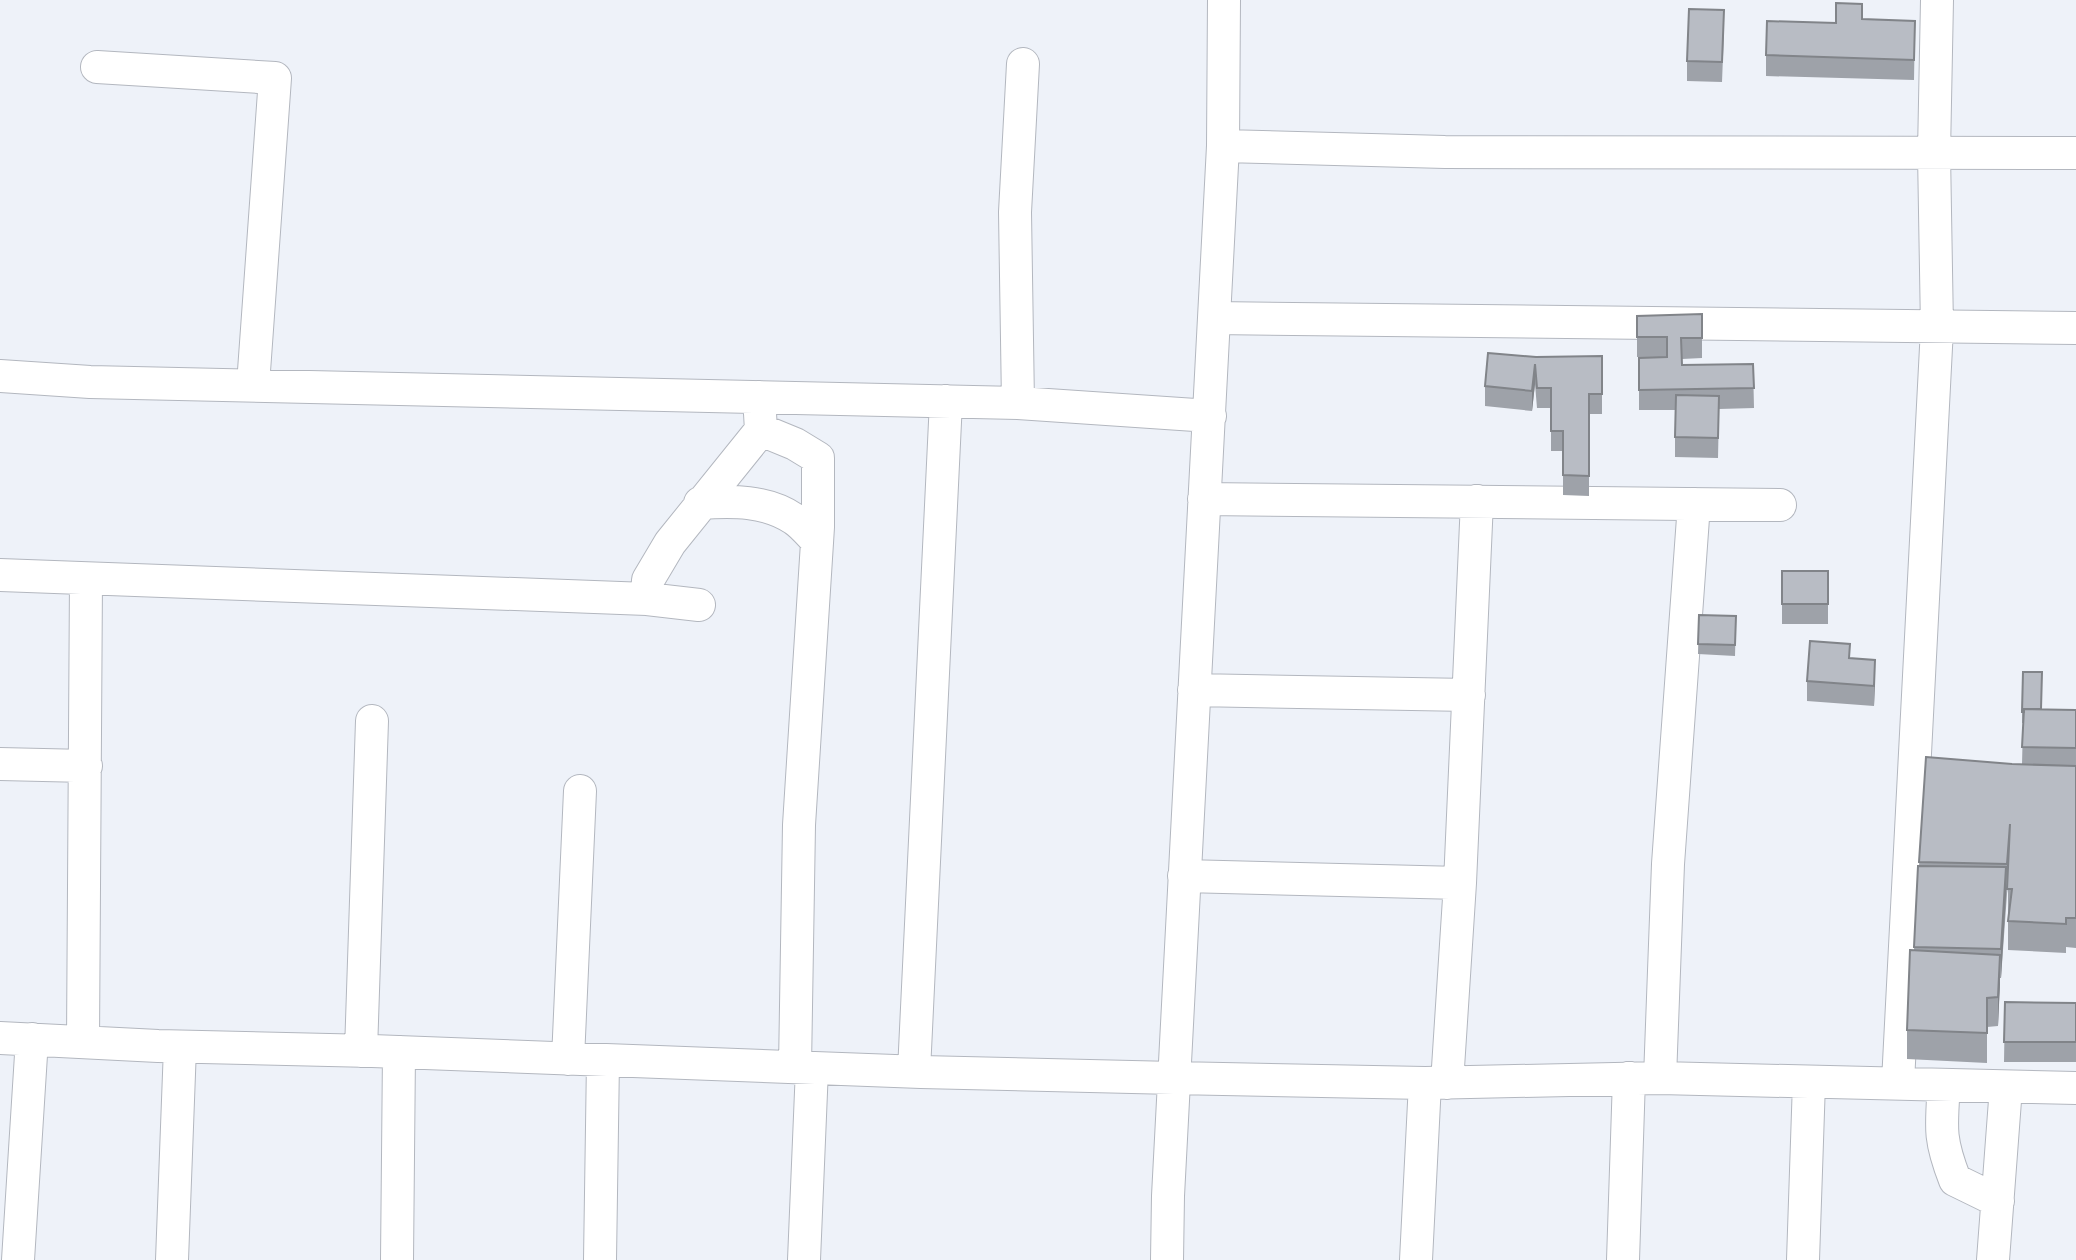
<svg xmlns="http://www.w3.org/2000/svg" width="2076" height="1260" font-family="Poppins,sans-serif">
<rect width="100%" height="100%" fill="#eef2f9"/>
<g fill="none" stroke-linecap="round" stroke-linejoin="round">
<g stroke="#b3b7bf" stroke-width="34">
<path id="street" d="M97 67 275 78 253 385
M1223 146 1445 152 2076 153
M1214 318 2076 328
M0 376 90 382 1018 403 1210 416
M759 397 761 430 795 444 818 458V527L799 825 795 1067
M1018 403 1015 212 1023 64
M1204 499 1780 505
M700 503C732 501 766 500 794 519 802 524 810 534 817 541
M0 575 647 599
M699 605 647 599 648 580 670 543 761 430
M1194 690 1469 695
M0 764 86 766
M1184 876 1460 883
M0 1038 158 1046 372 1051 921 1072 1174 1078 1425 1083 1660 1078 2076 1088
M83 1042 86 579
M361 1051 372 721
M568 1059 580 791
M914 1071 946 401
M1660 1078 1668 864 1694 504
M1898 1082 1937 328 1934 153 1937 0
M1447 1083 1460 883 1477 501
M1944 1085C1941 1128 1939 1139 1955 1180L1998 1201
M18 1260 32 1039
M172 1260 180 1047
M397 1260 399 1052
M600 1260 603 1060
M804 1260 812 1068
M1167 1260 1168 1196 1223 146 1224 0
M1416 1260 1425 1083
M1623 1260 1629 1078
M1803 1260 1809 1082
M1993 1260 2006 1087"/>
</g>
<use href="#street" stroke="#fff" stroke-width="32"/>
</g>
<path fill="#9ea2a9" d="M1862 19 1915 21 1914 80 1766 76V55L1836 23Z
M1724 31 1722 82 1687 81V61Z
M1702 314V358L1682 359V365L1753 364 1754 408 1719 409 1718 458 1675 457V410H1639V358L1667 357H1637V316Z
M1602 356V414H1589V496L1563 495V451H1551V408H1537L1535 384 1532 411 1485 406V386L1536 357Z
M1782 571H1828V624H1782Z
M1699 615 1736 616 1735 656 1698 654Z
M1850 658 1875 680 1874 706 1807 701V681Z
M2041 709 2076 710V948L2066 947V953L2008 950V880L2001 978H2000L1998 1026 1987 1027V1063L1907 1059V1030L1914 950 1918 866H1919L1926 757 2022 765 2023 723H2022V712Z
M2005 1002 2076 1003V1062H2004Z"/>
<path fill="#818489" d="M1535 364V384L1532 411V391Z
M1875 660V680L1874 706V686Z
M2010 824V853L2007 893V864Z
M2006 867V896L2001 978V949Z
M2000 955V984L1998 1026V997Z"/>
<path fill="#b8bcc4" stroke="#818489" stroke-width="2" d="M1836 3 1862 4V19L1915 21 1914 60 1766 55 1767 21 1836 23Z
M1689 9 1724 10 1722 62 1687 61Z
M1702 314V338H1681L1682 365 1753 364 1754 388 1639 390V358L1667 357V337H1637V316Z
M1488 353 1536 357 1602 356V394H1589V476L1563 475V431H1551V388H1537L1535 364 1532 391 1485 386Z
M1676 395 1719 396 1718 438 1675 437Z
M1782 571H1828V604H1782Z
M1699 615 1736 616 1735 645 1698 644Z
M1810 641 1850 644 1849 658 1875 660 1874 686 1807 681Z
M2023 672H2042L2041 709H2024V712H2022Z
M2024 709 2076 710V748L2022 747Z
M1926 757 2012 764 2076 766V918H2066V924L2008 921 2012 889H2007L2010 824 2007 864 1919 862Z
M1918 866 2006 867 2001 949 1914 947Z
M1910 950 2000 955 1998 997 1987 998V1033L1907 1030Z
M2005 1002 2076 1003V1042H2004Z"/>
</svg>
